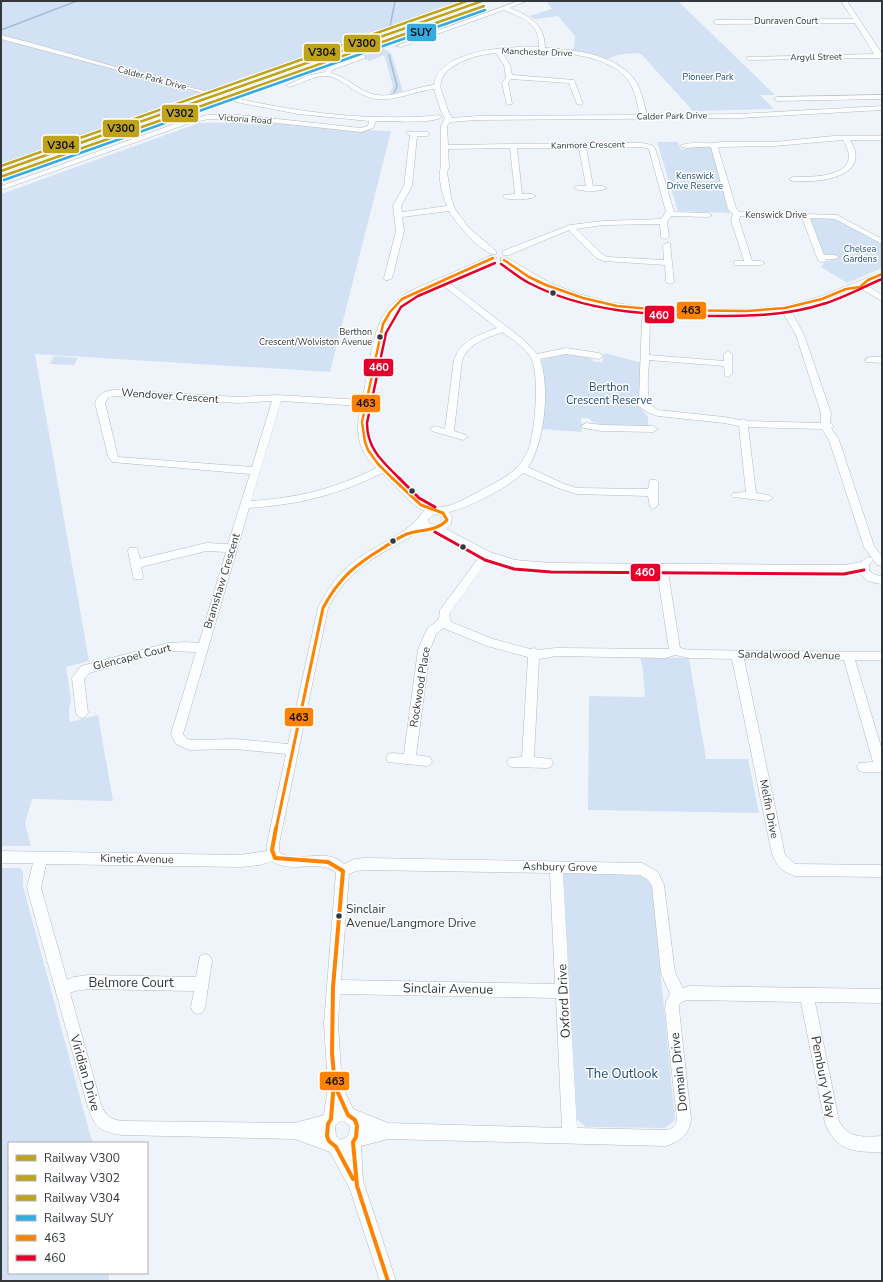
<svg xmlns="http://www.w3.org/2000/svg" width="883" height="1282" font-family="'Nunito Sans',sans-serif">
<rect width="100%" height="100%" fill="#eef4fa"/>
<path fill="#dee9f6" d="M473 1H490L1 172V167Z"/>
<path fill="#d2e2f4" d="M1 1H473L211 92 1 36Z
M546 1H678L775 95H760L774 109 693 111 641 54C629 52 618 54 607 59L594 54 572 50 574 47 575 36 558 16 535 19 529 16 552 9Z
M1 37 185 88 207 94 1 167Z
M373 42 391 53 403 91 389 95 393 86 384 55 369 61 357 54 365 49 361 47Z
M288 122 339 129 391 131 330 372 35 354 89 661 66 667 71 699 69 711 70 722 98 715 113 801 32 799 25 823 31 846H1V194L199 123Z
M657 142H678L681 150C691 147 701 144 711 148L732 213 678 211Z
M813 217 835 218 882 243V268L847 283 821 267 825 262 838 258 835 255 824 254 810 220Z
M567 353 588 355 594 362H602L604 353 642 363 641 408 648 417V426C635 426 596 430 589 418H581L582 432 541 429C542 406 547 381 541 360Z
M54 356 78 358 74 365 50 364Z
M640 657 689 658 706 759H748L759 813 588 810 589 696 645 697 643 670Z
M1 868H20L23 872V886L91 1138 93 1142 99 1143H9V1273H109V1281H1Z
M562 873 645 876 652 886 675 1120 665 1128 586 1127 576 1119Z"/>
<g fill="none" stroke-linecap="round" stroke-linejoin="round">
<path stroke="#a6bdd5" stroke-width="1.5" d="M390 27 395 1
M1 30 77 1
M389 55 397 86 394 93"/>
<g stroke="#b5babf" stroke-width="1">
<path id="minor" d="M518 1H526L510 8C529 16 545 24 545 48 573 49 620 55 636 82 642 92 644 104 647 115L739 114 882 106V110L739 118 477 120 450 122 447 126 448 145 582 143H642L652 145 655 148 674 212 708 213 712 215 708 217 671 216 667 222 669 237 665 239 661 237 660 224 603 225 576 229 602 254 608 257 664 260 663 245 667 243H670L674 282 670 284 666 282 665 265 604 261 596 258 569 230 509 255H503V251L570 225 603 221 661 219 666 212 649 149 642 147 586 148 593 186H603L607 188C601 192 580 192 574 188L575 186H586L579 148H517L522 194H532L536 196C530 200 509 201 503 197L504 195 515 194 510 148 448 149 449 167 447 172 451 197 455 209 469 228 497 252 496 254C483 256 455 222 449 211L402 217 404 231 392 278 388 280H385L384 278 396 231 393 206 404 186 410 135 407 134V132H427L430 134 427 136H417L412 186 401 206 402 212 447 206C443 196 437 177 441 167V126L445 118 441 111 434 89C415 91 396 101 377 99 357 97 343 78 327 76 314 75 301 84 289 87L286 85 310 75 325 72 328 68 363 55 365 56V58L332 70 331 73C345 76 356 88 369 93 390 101 413 87 434 85 438 49 512 46 539 47 540 23 523 18 504 10L401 47 396 46ZM514 51C547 51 606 51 628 80 635 90 637 103 640 115L477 116 452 118C448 112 447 107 445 101 443 94 439 89 441 82 444 63 480 54 496 53L504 65 506 77 502 83 507 105 512 104 508 83 511 79 569 83 577 104 582 105 583 104 574 80 512 75 510 65 502 52Z
M841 1H847L882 54V58L749 60 746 58 747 57 874 54 855 23 716 24 713 22 716 20 853 19Z
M1 35C122 66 248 113 373 117 395 117 417 118 439 115L442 117C433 124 389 121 376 121L373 128 361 132 241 119H208L187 124 1 190V186L183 121 208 115H241L361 128 368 126 369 121 298 114 241 103 1 39Z
M882 95V99L777 101 774 99 777 97Z
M834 136H882V140H850C871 173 828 182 804 181 799 181 793 182 789 179L793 177C815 177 866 177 843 140L774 146 719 147 718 148 736 208 739 212 837 215 882 239V244L835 219 810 218 824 255H835L839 257 835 259H826L825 262H822L818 260 802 218 740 216 739 220 752 261H761L765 263 761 265H734V261H744L731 220 733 214 728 209 711 147C702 146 685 150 680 146L681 145C695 141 708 145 722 142H774Z
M490 256H493L497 258 447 281 524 340 537 354 566 348 599 353 603 356 599 359 566 354 540 359C550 387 545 442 528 467L564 484 577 488 648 489 650 480H656L658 482V505L653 509 650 507 648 496 577 494 558 488 523 473C507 488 470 507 449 512L452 517 451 524 446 529 490 552 515 560 551 563 844 565 861 562 868 557 872 558 873 561 869 565V571L875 575 882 576V584C871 583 863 580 858 570L844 573 668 572 680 648 689 650 882 652V660H855L882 750V772H863L859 771 857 767 859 763 873 762 844 660 744 659 785 855 795 864 882 865V877L795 876C781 872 774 863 771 849L732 659 689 658 675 655 666 658 556 656 539 659 534 757 551 759 553 763 551 767 547 768 513 767 509 766 507 762 509 758 522 757 528 657 487 646 443 628 436 634 430 650 416 755 430 757 432 761 430 765 426 766 388 762 386 758 388 754 392 753 404 754 418 650 427 629 439 619 440 610 480 556 436 532 422 528C410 538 396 545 382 553 358 567 341 583 328 608L279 844V852C298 865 326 846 344 864L355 859 365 858 642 863 658 872 664 885 675 973 683 988 690 986 882 989V1003L815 1002 839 1121C848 1139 864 1137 882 1136V1152C854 1152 837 1152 825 1123L801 1002 690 1000 683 1001 679 1005V1009L691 1119C689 1135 681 1141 666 1146L388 1139 361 1146 363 1181 396 1281H380L350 1189 330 1152 295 1139 122 1135C99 1132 94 1126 87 1104L27 888 33 863H1V851L240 855 267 851V844L286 754 235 749 190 750 176 744 171 734 196 652 168 651 89 673 84 679 88 713 86 716 82 718 78 716 76 713 72 678 81 666 168 643 185 642 199 643 226 552 206 551 141 567 143 576 142 579H134L133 576 128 551 129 548H137L140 559 206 543 228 544 250 474 112 462 108 456 95 403C99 393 106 390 116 390L238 397 277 395 362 400C368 375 370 346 380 322 392 295 421 286 445 276 460 269 475 263 490 256ZM440 283 497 328C477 336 462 339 454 360L445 429 435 426 430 429 432 431 463 440 468 437 466 435 454 431 462 360C470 342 485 339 502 332 512 339 525 347 531 358 540 374 535 431 529 448 526 455 523 461 518 466 508 478 491 484 478 492 466 498 449 509 435 507 419 505 406 486 395 476 378 458 367 448 367 422L385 332C395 304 414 294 440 283ZM116 396 238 403 272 401 252 467 118 457 105 403 109 397ZM281 401 361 406C355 431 357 449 376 468 335 489 297 498 251 501ZM382 473 413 504 424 511C419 516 416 522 410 526 399 535 386 541 373 549 346 564 332 580 318 608L288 744 235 739 190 740 186 738 183 734 249 508C296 505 339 495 382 473ZM433 515 438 514 442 517 441 522 436 525 429 523 428 519ZM488 560 515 568 551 571H657L669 649 556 648 538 650 534 648 530 649 493 639 451 622 449 614ZM272 861C291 875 321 858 336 873L324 1024 328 1086 324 1115 295 1123 122 1121C110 1119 105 1116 101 1104L70 993 75 991 88 989 194 991 191 1007 193 1012 198 1014 203 1012 205 1007 212 961 210 956 205 954 200 956 196 977 88 975 74 977 67 980 41 888 46 864 240 867 260 865ZM365 870 550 873 555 984 341 980 349 874 356 871ZM563 873 640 875 648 880 652 886 661 973 670 994 666 1002 665 1009 677 1119C676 1126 673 1129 666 1130L577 1128ZM340 994 556 998 562 1128 388 1123 353 1109 342 1086 338 1024ZM344 1121 350 1126 349 1134 345 1138 340 1140 336 1136 335 1126 339 1122Z
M501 258H507L550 283 579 294 608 302 651 308 747 309 785 306 819 297 882 272V277L865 284 882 295V301L858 287 825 301 790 309 804 335 831 413 830 423 834 426 831 428 839 440 874 546 882 556V566L877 565 864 547 829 440 822 429 748 427 756 493 768 495 773 498 768 501 733 497 731 495 733 493 746 492 739 426 724 423 658 416 649 413 637 405 639 399 642 320 644 313C588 305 549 291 501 262ZM782 311 796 335 821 413V423L747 421 743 419 740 420 724 417 658 410C643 405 649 373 649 360L724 366 725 376 728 377 732 374V354L728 351 724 354V361L649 355 650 320 652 313H747Z
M869 357H882V363L866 362 865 360Z
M586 423 602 425 653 426 658 429 653 432 602 431 583 428 581 426Z"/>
</g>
<use href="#minor" fill="#fcfdfe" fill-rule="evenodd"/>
<g stroke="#fff" stroke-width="5">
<path id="bus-1-far2" d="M504 260 529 277 546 285 583 298 617 306 661 310 747 311 785 308 822 299 846 289 860 287 868 280 882 274
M393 479 378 464 368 450 365 442 362 422 383 324 390 312 402 299 493 258"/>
</g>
<g stroke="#fff" stroke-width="6">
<path id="bus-1-far1" d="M276 829 323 608C339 578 355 565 383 548 391 543 399 537 407 534 421 529 436 532 447 520L443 513 421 505 392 478"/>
</g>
<g stroke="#fff" stroke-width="7">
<path id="bus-1" d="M276 828 272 850 275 858 328 862 343 871 333 987 332 1053 335 1086 348 1115 355 1120 357 1126 356 1137 353 1142 357 1186 388 1281
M334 1081 331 1119 328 1124 327 1136 329 1141 336 1147 353 1179"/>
</g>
<g stroke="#fff" stroke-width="5">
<path id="bus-2-far1" d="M501 264C510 270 519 278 529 283 585 312 647 315 709 316 748 316 786 316 823 304 843 298 863 287 882 279
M400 479C383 462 367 449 367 423L386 333 401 307 418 296 495 263"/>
</g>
<g stroke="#fff" stroke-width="6">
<path id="bus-2" d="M399 478 419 498 435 507
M435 532 485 560 514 569 551 572 844 574 864 570"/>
</g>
<use href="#bus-1-far2" stroke="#ff8200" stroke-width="2.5"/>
<use href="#bus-1-far1" stroke="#ff8200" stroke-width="3"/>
<use href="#bus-1" stroke="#ff8200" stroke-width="4"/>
<use href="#bus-2-far1" stroke="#e4002b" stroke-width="2.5"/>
<use href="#bus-2" stroke="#e4002b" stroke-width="3"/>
<g stroke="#fff" stroke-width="4.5">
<path id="rail-1" d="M1 171 482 1"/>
</g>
<g stroke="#fff" stroke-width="4.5">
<path id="rail-2" d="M3 176 484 6"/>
</g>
<g stroke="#fff" stroke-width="4.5">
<path id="rail-3" d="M1 166 467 1"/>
</g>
<g stroke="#fff" stroke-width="4.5">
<path id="rail-4" d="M4 180 485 10"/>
</g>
<use href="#rail-1" stroke="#bfa41b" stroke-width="2.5"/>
<use href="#rail-2" stroke="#bfa41b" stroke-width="2.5"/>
<use href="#rail-3" stroke="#bfa41b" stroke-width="2.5"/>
<use href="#rail-4" stroke="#34ace1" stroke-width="2.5"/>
</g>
<g fill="#33383c" stroke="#fff" stroke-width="1.5">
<circle cx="553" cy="293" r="3.5"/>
<circle cx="380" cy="337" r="3.5"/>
<circle cx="412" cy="491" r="3.5"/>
<circle cx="393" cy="541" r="3.5"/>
<circle cx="463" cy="547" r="3.5"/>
<circle cx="339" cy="916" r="3.5"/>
</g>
<g text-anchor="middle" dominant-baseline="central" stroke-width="3" stroke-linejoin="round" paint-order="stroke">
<g font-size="9" fill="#33383c" stroke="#fff">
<text x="786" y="21">Dunraven Court</text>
<text transform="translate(537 52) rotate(2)">Manchester Drive</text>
<text transform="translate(816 57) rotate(-1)">Argyll Street</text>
<text transform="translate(152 78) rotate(15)">Calder Park Drive</text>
<text transform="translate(672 116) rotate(-1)">Calder Park Drive</text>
<text transform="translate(245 119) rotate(4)">Victoria Road</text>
<text transform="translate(588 145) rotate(-1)">Kanmore Crescent</text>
<text x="776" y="215">Kenswick Drive</text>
</g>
<g font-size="9" fill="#1e4a75" stroke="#fff">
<text x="708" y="77">Pioneer Park</text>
<text x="695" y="176">Kenswick<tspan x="695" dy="10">Drive Reserve</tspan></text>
<text x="860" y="249">Chelsea<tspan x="860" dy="10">Gardens</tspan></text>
</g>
<g font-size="9" fill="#33383c" stroke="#fff" text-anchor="end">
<text x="372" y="332">Berthon<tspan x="372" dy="10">Crescent/Wolviston Avenue</tspan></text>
</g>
<g font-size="11" fill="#1e4a75" stroke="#fff">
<text x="609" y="387">Berthon<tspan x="609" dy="13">Crescent Reserve</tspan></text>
</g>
<g font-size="11" fill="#33383c" stroke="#fff">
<text transform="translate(170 396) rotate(4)">Wendover Crescent</text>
<text transform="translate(222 581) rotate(-73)">Bramshaw Crescent</text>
<text transform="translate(789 655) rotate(1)">Sandalwood Avenue</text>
<text transform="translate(132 657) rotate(-14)">Glencapel Court</text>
<text transform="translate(420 687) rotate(-81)">Rockwood Place</text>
<text transform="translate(769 809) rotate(79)">Melfin Drive</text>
<text transform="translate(137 859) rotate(1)">Kinetic Avenue</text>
<text transform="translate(560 867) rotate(1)">Ashbury Grove</text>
</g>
<g font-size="12" fill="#33383c" stroke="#fff" text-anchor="start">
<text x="346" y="909">Sinclair<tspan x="346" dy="14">Avenue/Langmore Drive</tspan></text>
</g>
<g font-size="13" fill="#33383c" stroke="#fff">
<text x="131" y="983">Belmore Court</text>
<text transform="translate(448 989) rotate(1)">Sinclair Avenue</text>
<text transform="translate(564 1001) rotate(-93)">Oxford Drive</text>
<text transform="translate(679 1072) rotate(-96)">Domain Drive</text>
<text transform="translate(85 1073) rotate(74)">Viridian Drive</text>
<text transform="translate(823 1077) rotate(79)">Pembury Way</text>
</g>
<g font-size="13" fill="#1e4a75" stroke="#fff">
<text x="622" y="1074">The Outlook</text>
</g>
</g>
<g stroke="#fff" stroke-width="1.5">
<rect x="406" y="23" width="31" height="19" rx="4" fill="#34ace1"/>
<rect x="343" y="34" width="38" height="19" rx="4" fill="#bfa41b"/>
<rect x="303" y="43" width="38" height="19" rx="4" fill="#bfa41b"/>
<rect x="161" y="104" width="38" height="19" rx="4" fill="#bfa41b"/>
<rect x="102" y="119" width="38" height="19" rx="4" fill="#bfa41b"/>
<rect x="42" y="135" width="38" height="19" rx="4" fill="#bfa41b"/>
<rect x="676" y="301" width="31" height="19" rx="4" fill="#ff8200"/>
<rect x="644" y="305" width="31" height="19" rx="4" fill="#e4002b"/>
<rect x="363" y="358" width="31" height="19" rx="4" fill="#e4002b"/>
<rect x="351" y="394" width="30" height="19" rx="4" fill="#ff8200"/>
<rect x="630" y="563" width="31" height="19" rx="4" fill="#e4002b"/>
<rect x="284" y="707" width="30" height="20" rx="4" fill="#ff8200"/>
<rect x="319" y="1071" width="31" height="20" rx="4" fill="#ff8200"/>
</g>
<g font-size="11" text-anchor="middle" font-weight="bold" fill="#fff">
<text x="659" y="319">460</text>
<text x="379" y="371">460</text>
<text x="645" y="576">460</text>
</g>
<g font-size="11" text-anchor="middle" font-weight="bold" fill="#111">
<text x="421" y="36">SUY</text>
<text x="362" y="47">V300</text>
<text x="322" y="56">V304</text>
<text x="180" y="117">V302</text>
<text x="121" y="132">V300</text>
<text x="61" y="149">V304</text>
<text x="691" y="314">463</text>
<text x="366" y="407">463</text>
<text x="299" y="721">463</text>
<text x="335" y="1085">463</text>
</g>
<rect width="883" height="1282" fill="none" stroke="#33383c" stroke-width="4"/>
<rect x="8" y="1142" width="140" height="132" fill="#ffffff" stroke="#adafb1"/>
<rect x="16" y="1155" width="20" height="6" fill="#bfa41b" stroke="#adafb1"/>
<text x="44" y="1162" font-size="12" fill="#33383c">Railway V300</text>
<rect x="16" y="1175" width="20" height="6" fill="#bfa41b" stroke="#adafb1"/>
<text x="44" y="1182" font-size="12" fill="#33383c">Railway V302</text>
<rect x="16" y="1195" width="20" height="6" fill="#bfa41b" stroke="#adafb1"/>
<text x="44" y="1202" font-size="12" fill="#33383c">Railway V304</text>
<rect x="16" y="1215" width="20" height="6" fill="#34ace1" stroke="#adafb1"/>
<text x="44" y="1222" font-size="12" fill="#33383c">Railway SUY</text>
<rect x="16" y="1235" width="20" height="6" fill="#ff8200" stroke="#adafb1"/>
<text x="44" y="1242" font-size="12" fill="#33383c">463</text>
<rect x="16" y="1255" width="20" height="6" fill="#e4002b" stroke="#adafb1"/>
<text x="44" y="1262" font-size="12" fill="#33383c">460</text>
</svg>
